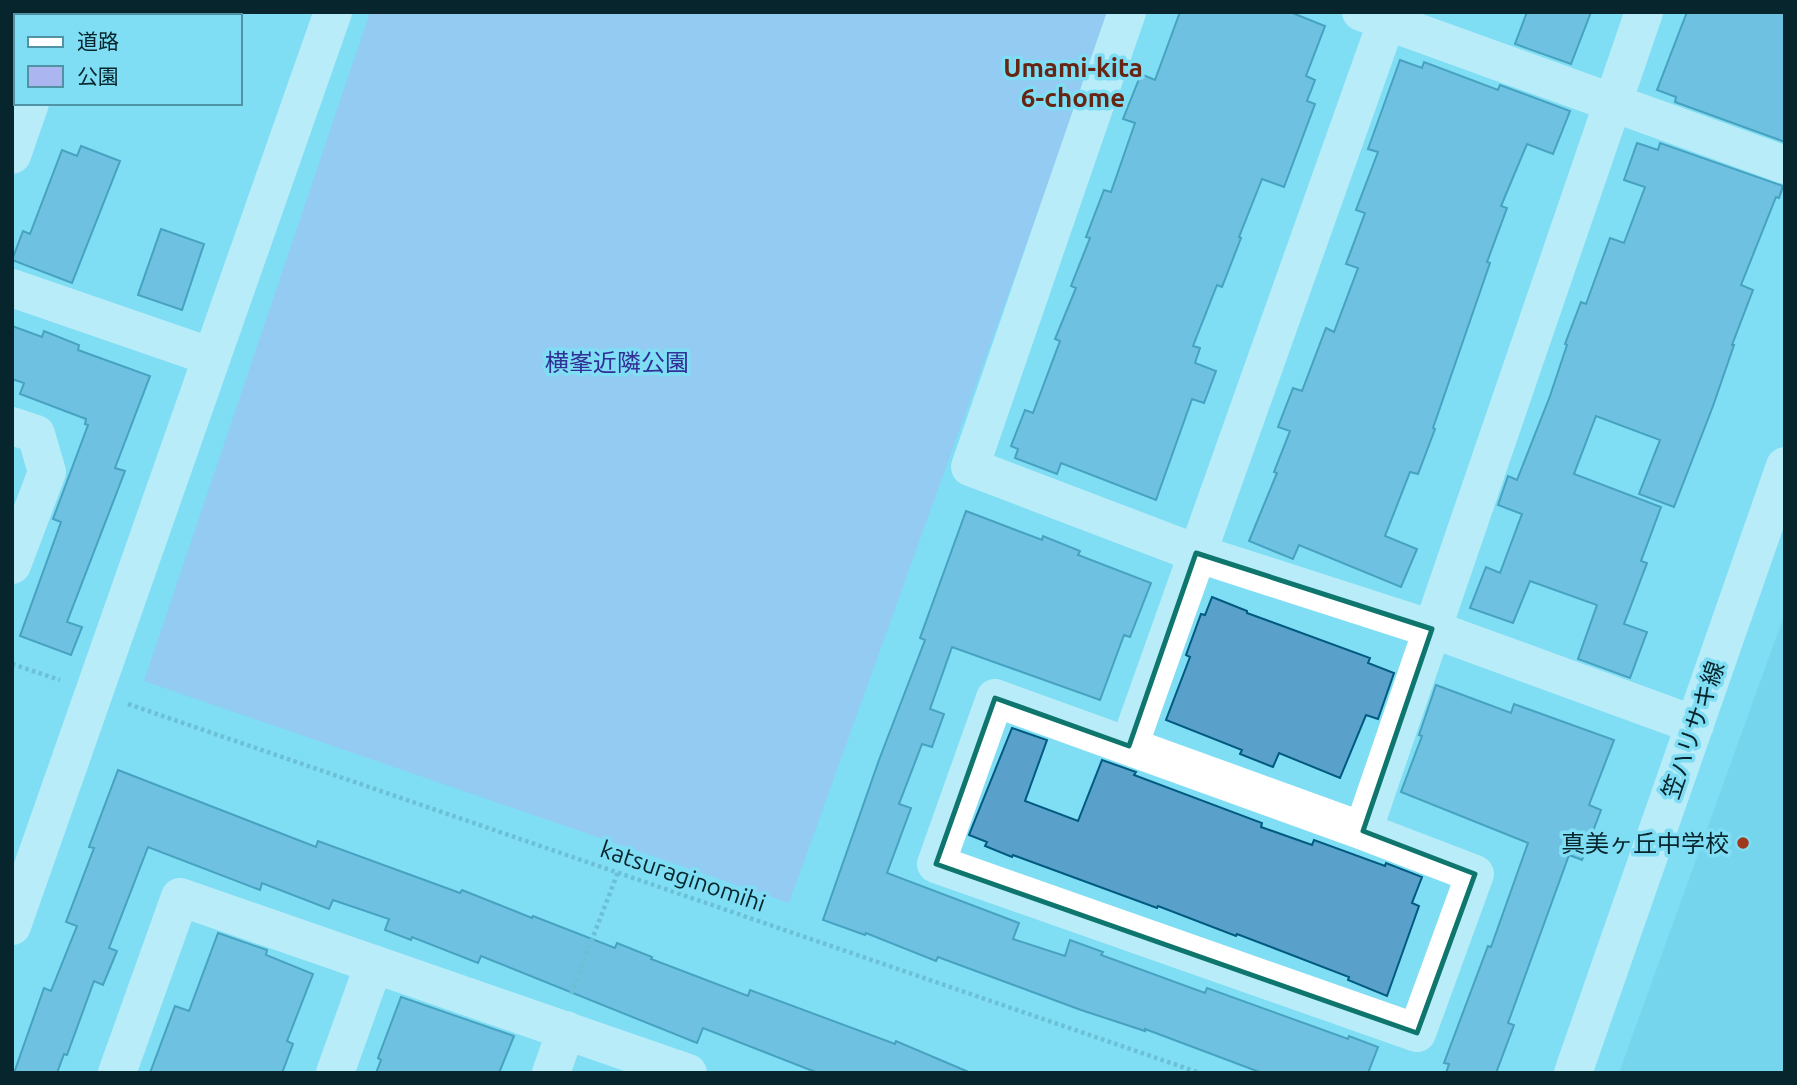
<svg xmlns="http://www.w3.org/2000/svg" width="1797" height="1085" font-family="Ubuntu,'Noto Sans JP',sans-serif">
<rect width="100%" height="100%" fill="#7fddf4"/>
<path fill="#67cde5" d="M1785 613V1073H1619Z"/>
<path fill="#abb6f1" d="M370 12H1110L789 903 144 681Z"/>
<path fill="#59a1ca" stroke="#015b80" stroke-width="2" d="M1180 12H1290L1325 26 1306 76 1315 80 1307 101 1315 104 1284 187 1262 179 1239 237 1241 238 1222 287 1217 285 1193 346 1200 348 1195 363 1216 371 1204 403 1192 399 1156 500 1061 463 1057 474 1015 458 1018 449 1011 446 1025 410 1033 413 1060 341 1055 339 1076 288 1071 286 1090 238 1086 237 1104 190 1111 192 1135 123 1123 119 1141 74 1155 80Z
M1527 12H1591L1571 64 1515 44Z
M1687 12H1785V142L1675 102 1676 97 1657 90Z
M1400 60 1422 68 1424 62 1498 90 1500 85 1570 111 1553 154 1527 144 1501 206 1507 208 1487 262 1490 263 1433 428 1435 429 1418 474 1410 472 1385 536 1417 549 1401 587 1299 545 1293 559 1249 541 1277 473 1274 472 1290 431 1278 427 1293 388 1302 391 1326 328 1334 332 1358 268 1346 264 1365 213 1356 210 1378 152 1368 149Z
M1637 143 1658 150 1660 143 1783 186 1779 198 1776 197 1741 285 1753 290 1732 345H1734L1713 406 1674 507 1639 494 1660 440 1596 416 1574 474 1661 507 1641 561 1647 563 1624 624 1647 632 1630 678 1578 659 1597 605 1530 581 1513 623 1470 608 1486 567 1500 573 1522 514 1498 505 1508 476 1517 480 1550 396 1567 345 1565 344 1581 302 1586 304 1610 238 1624 243 1645 187 1624 180Z
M81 146 120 161 72 283 12 260 23 231 30 234 62 150 77 156Z
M161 229 204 244 182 310 138 295Z
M12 326 42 337 44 331 79 345 78 350 150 376 115 468 125 471 67 622 82 627 71 655 20 636 61 522 53 519 88 425 85 424 86 419 20 394 24 383 12 379Z
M966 511 1042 540 1043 536 1080 551 1078 555 1151 583 1130 637 1124 635 1100 700 952 647 930 709 944 714 932 747 922 744 899 804 911 808 887 873 1019 923 1013 939 1065 956 1070 940 1103 952 1101 955 1205 993 1207 988 1348 1039 1349 1036 1378 1047 1368 1073H1262L1145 1029V1031L1081 1010 938 957 936 961 866 933 865 935 823 920 879 760 925 640 920 638Z
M1212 597 1247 611V613L1370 658 1368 663 1394 673 1378 719 1366 715 1340 778 1279 753 1273 767 1240 754 1242 750 1166 720 1190 657 1186 655 1201 614 1205 615Z
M1436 685 1511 713 1514 704 1614 740 1589 805 1601 810 1582 860 1569 855 1508 1023 1514 1025 1496 1073H1446L1449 1064 1444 1063 1488 946 1491 947 1528 843 1401 792 1422 736 1419 735Z
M1012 728 1047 740 1025 801 1078 821 1102 760 1136 772 1134 775 1262 823 1261 827 1312 845 1314 840 1385 866 1386 863 1422 877 1412 903 1419 906 1387 996 1348 980 1349 977 1237 934 1236 936 1158 906 1157 908 1013 855 1012 857 985 846 987 842 969 835Z
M118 770 316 847 318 841 460 893 462 890 532 918 533 916 615 948 617 943 652 957 651 959 748 996 750 990 895 1044 896 1041 971 1073H818L703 1028 697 1043 481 956 478 963 412 937 411 940 385 930 389 919 333 900 329 909 262 883 260 890 148 847 109 948 117 951 103 985 94 981 67 1055 64 1054 57 1073H14L44 988 51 991 77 926 66 922 94 848 89 847Z
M218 933 267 950 266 955 313 974 287 1041 293 1044 282 1073H150L175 1006 189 1011Z
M401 997 514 1036 499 1073H376L381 1060 378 1058Z"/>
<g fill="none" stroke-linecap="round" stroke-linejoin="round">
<path stroke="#559daf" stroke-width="4.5" stroke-dasharray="3.5 3.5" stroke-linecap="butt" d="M12 664 60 680
M128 704 1200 1073
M571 994 618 872"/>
<path stroke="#fff" stroke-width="38" d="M1127 12 970 467 1196 553 1432 629 1695 725
M1361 12 1785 165
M61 16 62 12
M12 155 30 103
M12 288 212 357
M12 426 36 434 47 472 12 565
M995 698 1363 831 1475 874 1417 1033 936 864Z
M1129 746 1390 12
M1363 831 1644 12
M12 926 333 12
M117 1073 180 897 688 1073
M335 1073 374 964
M551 1073 566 1030
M1573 1073 1785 466"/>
</g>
<path d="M0 0H1797V1085H0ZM1196 553 1432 629 1363 831 1475 874 1417 1033 936 864 995 698 1129 746Z" fill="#7fddf4" fill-opacity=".55" fill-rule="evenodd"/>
<path fill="none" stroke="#0f766e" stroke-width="5" stroke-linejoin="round" d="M1196 553 1432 629 1363 831 1475 874 1417 1033 936 864 995 698 1129 746Z"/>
<circle fill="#a0381d" stroke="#7fddf4" stroke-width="2.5" cx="1743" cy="843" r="7"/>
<g text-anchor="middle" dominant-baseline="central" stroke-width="7" stroke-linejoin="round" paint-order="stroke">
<g font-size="24" fill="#303097" stroke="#7fddf4">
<text x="617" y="362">横峯近隣公園</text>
</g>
<g font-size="24" fill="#06252c" stroke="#7fddf4">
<text transform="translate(1693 730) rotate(-71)">笠ハリサキ線</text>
<text transform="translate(683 876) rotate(19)">katsuraginomihi</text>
</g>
<g font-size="24" fill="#06252c" stroke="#7fddf4" text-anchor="end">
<text x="1729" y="843">真美ヶ丘中学校</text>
</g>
<g font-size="26" font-weight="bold" fill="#682514" stroke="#7fddf4">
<text x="1073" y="67">Umami-kita<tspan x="1073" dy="30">6-chome</tspan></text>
</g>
</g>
<rect width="1797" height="1085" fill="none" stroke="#06252c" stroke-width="28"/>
<rect x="14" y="14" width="228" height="91" fill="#7fddf4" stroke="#4f93a4" stroke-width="2"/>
<rect x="28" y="37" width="35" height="10" fill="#ffffff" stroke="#4f93a4" stroke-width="2"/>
<text x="77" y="49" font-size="21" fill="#06252c">道路</text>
<rect x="28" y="66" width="35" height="21" fill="#abb6f1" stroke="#4f93a4" stroke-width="2"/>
<text x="77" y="84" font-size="21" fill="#06252c">公園</text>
</svg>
